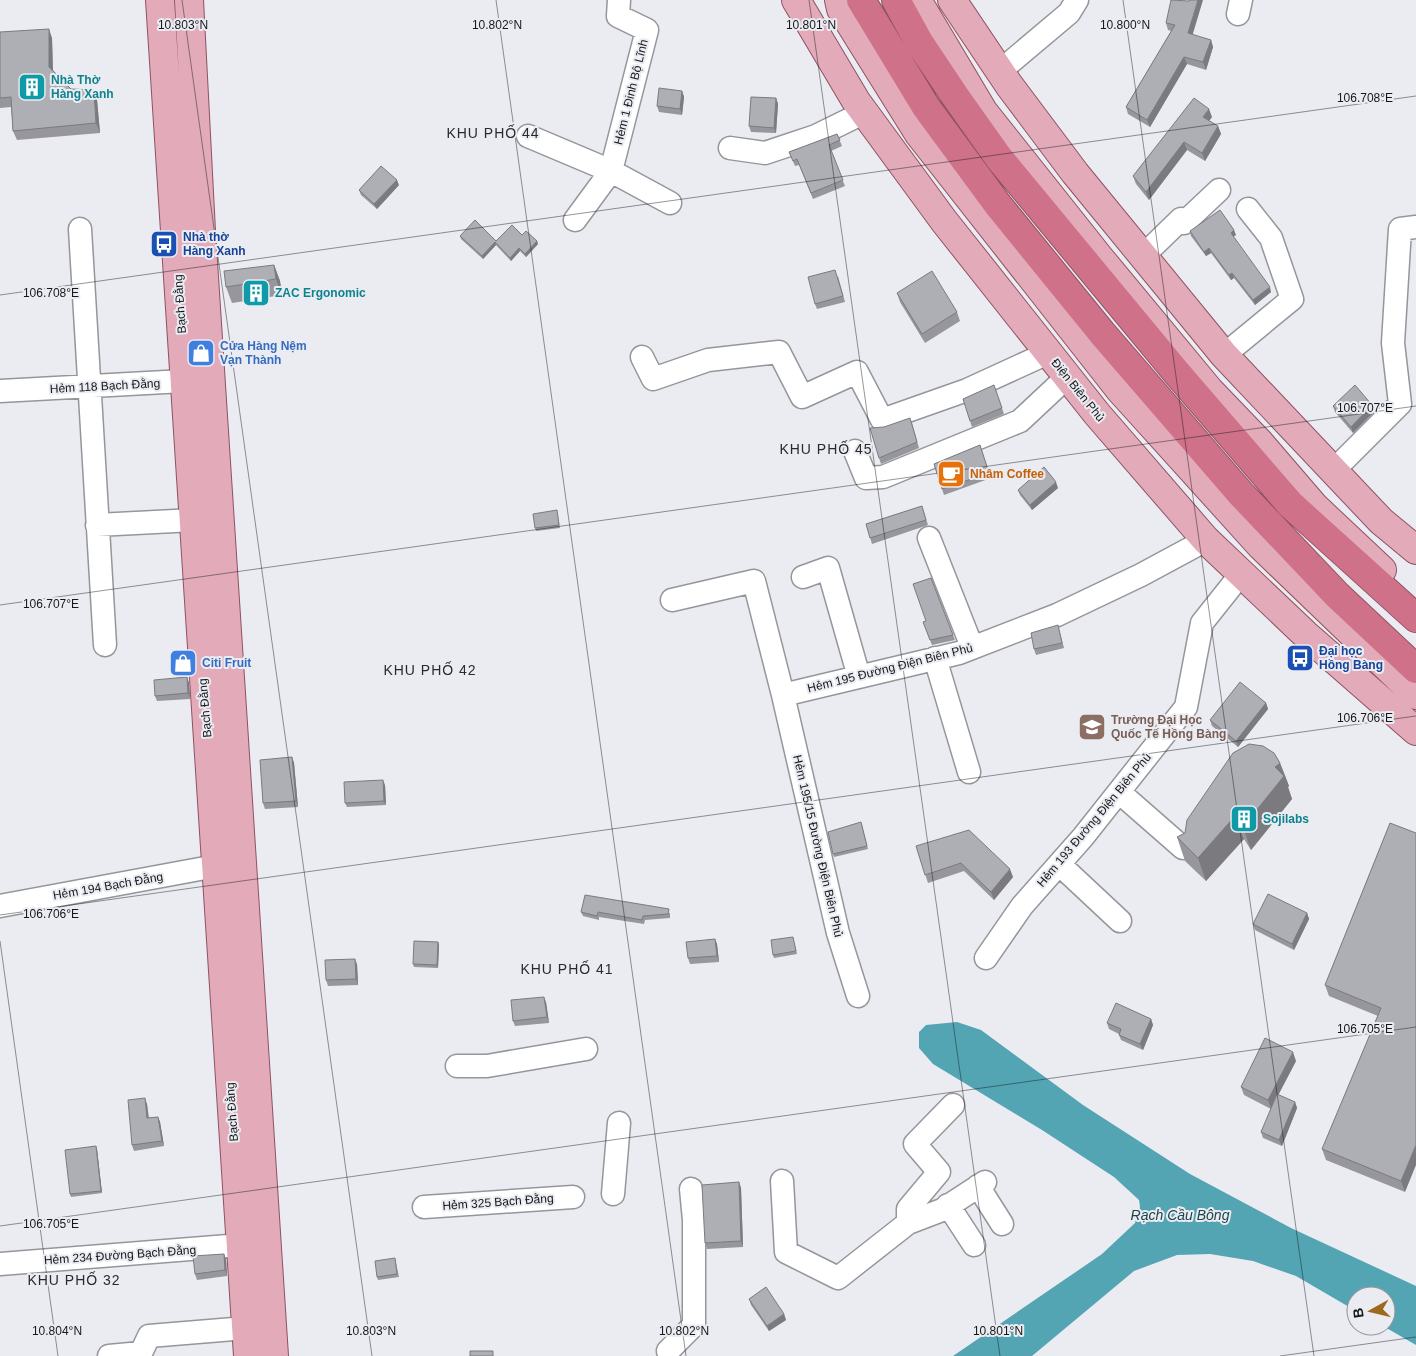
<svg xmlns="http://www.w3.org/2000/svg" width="1416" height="1356" font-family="Helvetica,sans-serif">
<rect width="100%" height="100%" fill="#eaecf2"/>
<path fill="#53a5b4" d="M957 1022 981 1030 1083 1105 1190 1174 1291 1228 1416 1286V1345L1383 1326H1386V1296H1356V1311L1296 1276 1253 1261 1210 1254 1177 1255 1134 1271 1032 1356H953L1102 1254 1135 1223 1140 1207 1139 1200 1114 1177 1042 1130 933 1064 919 1048V1032L926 1025Z"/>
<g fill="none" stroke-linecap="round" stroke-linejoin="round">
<g stroke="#95969c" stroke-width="25">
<path id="minor" d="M1238 14 1241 0
M999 72 1069 13 1077 0
M528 136 611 171 670 203
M730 148 765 153 816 136 865 112
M575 220 611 171 647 30 618 16 619 0
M80 229 105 645
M1143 256 1181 219 1184 223 1219 190
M1224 355 1292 299 1271 238 1248 209
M642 357 653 379 708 360 779 352 802 397 857 372 882 420 967 390 1048 353
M0 391 202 380
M855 451 866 478 883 477 1020 421 1067 377
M1333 471 1400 404 1393 343 1400 229 1416 227
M97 525 194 520
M929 538 972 647
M803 577 828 568 859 677
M672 600 754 581 783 695 959 653 1057 615 1141 575 1206 540
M935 658 969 772
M783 695 838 933 858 996
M1119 792 1183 848
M1059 864 1120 921
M0 906 216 866
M986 958 1022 906 1083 837 1186 707 1202 623 1241 574
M457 1066H487L586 1049
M782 1181 786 1252 838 1278 908 1223 942 1210 985 1182
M978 1186 1002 1224
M613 1194 619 1123
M948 1205 974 1245
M424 1207 573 1197
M908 1223V1209L939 1172 915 1144 953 1105
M0 1264 241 1245
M668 1351 694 1325V1220L691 1189
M109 1356 141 1353 149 1336 246 1328"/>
</g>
<g stroke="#8f5262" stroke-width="30">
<path id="major" d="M160 0 248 1356
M189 0 201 231 274 1356
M796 0 856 101 944 221 1097 414 1206 540 1305 634 1416 731
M839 0 841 9 919 134 1120 390 1261 546 1416 695
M917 0 983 111 1099 257 1210 391 1260 443 1315 507 1382 570
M952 0 1009 85 1075 173 1224 355 1381 521 1416 550"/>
</g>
<g stroke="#8f5262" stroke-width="30">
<path id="highway" d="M861 0 926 107 998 205 1102 333 1241 494 1338 596 1416 669
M896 0 919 42 955 96 999 158 1176 372 1290 504 1416 618"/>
</g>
<use href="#minor" stroke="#fff" stroke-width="22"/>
<use href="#major" stroke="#e3aab9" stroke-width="28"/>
<use href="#highway" stroke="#d0718a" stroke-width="28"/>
</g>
<path fill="#96969c" d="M1189 1 1193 35 1211 40 1213 47 1206 70 1187 64 1150 127 1128 114 1126 107 1171 31 1168 30 1166 23Z
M0 32 52 38 53 70 71 89 97 100 100 133 17 140 13 131 11 107 0 108Z
M682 91 684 97 682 115 659 112 657 106Z
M776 98 778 104 776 133 751 132 749 126Z
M1212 117 1209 121 1218 126 1221 134 1205 161 1187 150 1149 200 1136 184 1133 176Z
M837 134 842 146 831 151 845 186 813 199 799 165 795 166 789 152Z
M399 185 377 209 361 195 359 190Z
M1190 231 1236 235 1233 237 1271 292 1255 305 1234 278 1231 280 1211 253 1206 256 1191 236Z
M522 235 537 241 538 244 526 257 520 251 511 261 496 245 483 259 461 239 460 236 496 241Z
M274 265 280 281 282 295 232 303 226 287Z
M838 276 845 302 817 309 815 304Z
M897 293 957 312 960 321 925 343 900 302Z
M994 385 1004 414 972 427 963 399Z
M1333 406 1375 411 1353 433 1335 412Z
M912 423 919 448 881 464 879 458 884 427Z
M980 445 991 478 944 495 934 464Z
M1058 488 1032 510 1020 495 1018 490Z
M922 506 928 525 872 544 866 524Z
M557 510 560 528 536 531 535 528Z
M931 578 955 640 932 645 923 622 926 621Z
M1058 625 1064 648 1036 655 1034 649Z
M187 677 189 683 190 699 157 701 155 696Z
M1266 703 1268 709 1238 747 1212 726 1210 720Z
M292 757 294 763 298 807 265 809 263 803Z
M1280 763 1289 786 1288 787 1292 799 1251 850 1244 839 1206 881 1185 861 1177 837 1185 833Z
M385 785 386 805 347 807 345 803Z
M1390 823 1405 1192 1326 1160 1322 1149 1378 1016 1329 996 1325 985Z
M862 825 868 849 834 857 833 854Z
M916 846 1013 877 994 900 964 871 928 883Z
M581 912 670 913V918L645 920 644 924 599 917V920L583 916Z
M1307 913 1309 919 1294 950 1255 930 1253 924Z
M793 937 797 954 774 958 773 955Z
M715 939 717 944 719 962 690 964 688 958Z
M438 942 439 945 438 968 414 967 413 964Z
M357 964 358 985 328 986 326 980Z
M546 1002 549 1023 515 1026 513 1021Z
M1151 1019 1153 1025 1143 1050 1121 1040 1119 1035V1034L1109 1029 1107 1023Z
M1296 1061 1278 1095 1295 1102 1297 1108 1282 1146 1263 1138 1261 1132 1271 1109 1244 1095 1241 1087Z
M147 1104 149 1118 158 1117 160 1122 164 1146 134 1151 132 1145Z
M96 1146 97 1149 102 1193 71 1197 70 1194Z
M739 1182 741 1188 743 1247 707 1249 705 1243Z
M224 1254 226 1259 227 1276 197 1280 195 1274Z
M395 1258 399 1277 378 1280 377 1277Z
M749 1299 784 1314 786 1320 769 1331 751 1305Z"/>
<path fill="#7a7a7f" d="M1198 0H1203L1191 40 1188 33Z
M49 29 52 38 53 76 49 67Z
M1211 40 1213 47 1206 70 1203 62Z
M1184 57 1187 64 1150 127 1147 120Z
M94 90 97 100 100 133 96 123Z
M682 91 684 97 682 115 680 109Z
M776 98 778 104 776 133 774 128Z
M1209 109 1212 117 1206 125 1203 117Z
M1218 126 1221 134 1205 161 1202 153Z
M1184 142 1187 150 1149 200 1146 192Z
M397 180 399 185 377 209 374 204Z
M1234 230 1236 235 1232 237 1231 233Z
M537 241 538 244 526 257 525 254Z
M495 242 496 245 483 259 482 256Z
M519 248 520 251 511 261 510 258Z
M1209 248 1211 253 1206 256 1204 252Z
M274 265 280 281 282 295 276 279Z
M1232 273 1234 278 1231 280 1229 275Z
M1270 287 1271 292 1255 305 1253 300Z
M1372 405 1375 411 1353 433 1351 427Z
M1056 482 1058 488 1032 510 1030 505Z
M187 677 189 683 190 699 188 693Z
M1266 703 1268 709 1238 747 1236 741Z
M292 757 294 763 298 807 296 801Z
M1280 763 1289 786 1288 787 1292 799 1251 850 1243 827 1275 767Z
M383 780 385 785 386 805 384 801Z
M1235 816 1244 839 1206 881 1198 858Z
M1010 869 1013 877 994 900 991 892Z
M1307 913 1309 919 1294 950 1292 944Z
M715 939 717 944 719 962 717 956Z
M438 942 439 945 438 968 437 965Z
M355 959 357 964 358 985 356 979Z
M544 997 546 1002 549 1023 547 1017Z
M1151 1019 1153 1025 1143 1050 1140 1044Z
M1293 1052 1296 1061 1271 1109 1268 1100Z
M145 1098 147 1104 149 1124 147 1118Z
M1295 1102 1297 1108 1282 1146 1279 1140Z
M158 1117 160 1122 164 1146 162 1141Z
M1416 1145V1165L1405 1192 1401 1181Z
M96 1146 97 1149 102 1193 101 1191Z
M739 1182 741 1188 743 1247 741 1241Z
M224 1254 226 1259 227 1276 225 1270Z
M784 1314 786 1320 769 1331 767 1326Z"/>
<path fill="#aeafb5" stroke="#7a7a7f" d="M1171 0 1189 1 1190 0H1198L1188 33 1211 40 1203 62 1184 57 1147 120 1126 107 1175 25 1166 23Z
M49 29V67L71 89 94 90 96 123 13 131 11 97 0 98V32Z
M659 88 682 91 680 109 657 106Z
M751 97 776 98 774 128 749 126Z
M1194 98 1209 109 1203 117 1218 126 1202 153 1184 142 1146 192 1133 176Z
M837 134 840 140 829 145 843 180 811 193 797 159 793 161 789 152Z
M381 166 397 180 374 204 359 190Z
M1220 210 1234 230 1231 233 1270 287 1253 300 1232 273 1229 275 1209 248 1204 252 1190 231Z
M475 220 496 241 512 225 522 235 526 231 537 241 525 254 519 248 510 258 495 242 482 256 460 236Z
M274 265 276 279 226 287 224 271Z
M835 270 843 296 815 304 808 277Z
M932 271 957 312 922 334 897 293Z
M994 385 1002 408 970 421 963 399Z
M1355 385 1372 405 1351 427 1333 406Z
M910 418 917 442 879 458 870 428 884 427Z
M980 445 989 473 942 489 934 464Z
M1044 467 1056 482 1030 505 1018 490Z
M922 506 926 520 870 538 866 524Z
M557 510 559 525 535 528 533 514Z
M931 578 953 635 930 640 923 622 926 621 913 584Z
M1058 625 1062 643 1034 649 1031 633Z
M187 677 188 693 155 696 154 680Z
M1240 682 1266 703 1236 741 1210 720Z
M1249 744 1263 746 1274 753 1280 763 1275 767 1284 776 1243 827 1235 816 1198 858 1177 837 1185 833 1187 820 1233 753Z
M292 757 296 801 263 803 260 760Z
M383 780 384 801 345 803 344 782Z
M861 822 867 846 833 854 828 832Z
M1390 823 1416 833V1145L1401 1181 1322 1149 1381 1008 1325 985Z
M969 830 1010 869 991 892 961 863 925 875 916 846Z
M1268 894 1307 913 1292 944 1253 924Z
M585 895 669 909 668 914 643 916 642 920 598 912 597 916 581 912Z
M793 937 796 951 773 955 771 940Z
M715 939 717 956 688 958 686 942Z
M414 941 438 942 437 965 413 964Z
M355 959 356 979 326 980 325 960Z
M544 997 547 1017 513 1021 511 1000Z
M1116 1003 1151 1019 1140 1044 1119 1035 1121 1029 1107 1023Z
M1265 1038 1293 1052 1268 1100 1241 1087Z
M1277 1094 1295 1102 1279 1140 1261 1132Z
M145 1098 147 1118 158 1117 162 1141 132 1145 128 1100Z
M96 1146 101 1191 70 1194 65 1150Z
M739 1182 741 1241 705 1243 702 1185Z
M224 1254 225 1270 195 1274 193 1256Z
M395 1258 397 1274 377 1277 375 1261Z
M766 1287 784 1314 767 1326 749 1299Z
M470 1351H493V1356H470Z"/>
<path fill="none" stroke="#161719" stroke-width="1" stroke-opacity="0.45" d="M182 0 372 1356M496 0 686 1356M809 0 1000 1356M1123 0 1314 1356M0 295 1416 96M0 605 1416 406M0 915 1416 716M0 941 58 1356M0 1226 1416 1027M1280 1356 1416 1337"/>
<defs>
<g id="building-square" transform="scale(1.4375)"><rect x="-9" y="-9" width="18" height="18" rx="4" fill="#0f9aa8" stroke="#eaecf2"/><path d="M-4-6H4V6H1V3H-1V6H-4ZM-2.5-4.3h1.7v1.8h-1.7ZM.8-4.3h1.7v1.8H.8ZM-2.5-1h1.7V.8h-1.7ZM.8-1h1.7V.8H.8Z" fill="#fff"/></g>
<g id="bus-square" transform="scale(1.4375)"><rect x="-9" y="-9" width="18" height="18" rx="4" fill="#1a4fb4" stroke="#eaecf2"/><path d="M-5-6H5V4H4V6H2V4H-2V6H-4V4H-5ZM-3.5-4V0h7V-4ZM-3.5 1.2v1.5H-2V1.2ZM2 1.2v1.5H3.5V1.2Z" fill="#fff"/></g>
<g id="shop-square" transform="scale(1.4375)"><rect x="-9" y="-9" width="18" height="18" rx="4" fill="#3f7fe0" stroke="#eaecf2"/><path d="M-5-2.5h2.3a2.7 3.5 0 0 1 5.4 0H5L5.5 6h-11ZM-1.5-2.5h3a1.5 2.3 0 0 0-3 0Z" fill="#fff"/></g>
<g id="cafe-square" transform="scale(1.4375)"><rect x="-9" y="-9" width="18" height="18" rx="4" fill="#e8710a" stroke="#eaecf2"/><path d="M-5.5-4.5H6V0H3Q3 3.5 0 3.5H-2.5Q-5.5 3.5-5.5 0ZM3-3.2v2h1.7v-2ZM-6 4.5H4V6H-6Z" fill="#fff"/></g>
<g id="university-square" transform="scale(1.4375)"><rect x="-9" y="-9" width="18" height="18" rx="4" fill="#8d6e63" stroke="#eaecf2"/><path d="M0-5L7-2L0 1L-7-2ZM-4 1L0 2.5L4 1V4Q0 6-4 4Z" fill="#fff"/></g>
</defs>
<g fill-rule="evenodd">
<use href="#building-square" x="32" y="87"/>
<use href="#bus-square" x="164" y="244"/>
<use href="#building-square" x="256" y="293"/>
<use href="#shop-square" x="201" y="353"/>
<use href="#cafe-square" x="951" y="474"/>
<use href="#bus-square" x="1300" y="658"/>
<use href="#shop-square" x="183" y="663"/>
<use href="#university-square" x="1092" y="727"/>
<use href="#building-square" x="1244" y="819"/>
</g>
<g text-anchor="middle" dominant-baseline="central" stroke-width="4" stroke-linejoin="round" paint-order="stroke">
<g font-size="12" font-weight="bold" fill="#0d838f" stroke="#eaecf2" text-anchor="start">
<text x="51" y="80">Nhà Thờ<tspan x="51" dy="14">Hàng Xanh</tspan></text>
<text x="275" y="293">ZAC Ergonomic</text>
<text x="1263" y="819">Sojilabs</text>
</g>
<g font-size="12" fill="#161719" stroke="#eaecf2">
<text transform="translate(631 92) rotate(-76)">Hẻm 1 Đinh Bộ Lĩnh</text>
<text transform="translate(180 304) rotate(-94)">Bạch Đằng</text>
<text transform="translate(105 386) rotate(-3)">Hẻm 118 Bạch Đằng</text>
<text transform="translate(1078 390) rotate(51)">Điện Biên Phủ</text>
<text transform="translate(890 668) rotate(-14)">Hẻm 195 Đường Điện Biên Phủ</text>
<text transform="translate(205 708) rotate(-95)">Bạch Đằng</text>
<text transform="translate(1094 820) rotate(-50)">Hẻm 193 Đường Điện Biên Phủ</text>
<text transform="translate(818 846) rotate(77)">Hẻm 195/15 Đường Điện Biên Phủ</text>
<text transform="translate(108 886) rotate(-10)">Hẻm 194 Bạch Đằng</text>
<text transform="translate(232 1112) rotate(-94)">Bạch Đằng</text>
<text transform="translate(498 1202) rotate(-4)">Hẻm 325 Bạch Đằng</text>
<text transform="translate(120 1255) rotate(-4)">Hẻm 234 Đường Bạch Đằng</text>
</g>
<g font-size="12" font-weight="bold" fill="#164399" stroke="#eaecf2" text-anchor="start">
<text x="183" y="237">Nhà thờ<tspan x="183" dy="14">Hàng Xanh</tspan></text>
<text x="1319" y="651">Đại học<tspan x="1319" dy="14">Hồng Bàng</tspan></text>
</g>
<g font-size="12" font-weight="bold" fill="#366cbe" stroke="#eaecf2" text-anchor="start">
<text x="220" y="346">Cửa Hàng Nệm<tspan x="220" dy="14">Vạn Thành</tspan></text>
<text x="202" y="663">Citi Fruit</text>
</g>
<g font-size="12" font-weight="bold" fill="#c56008" stroke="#eaecf2" text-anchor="start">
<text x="970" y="474">Nhâm Coffee</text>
</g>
<g font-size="12" font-weight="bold" fill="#785e54" stroke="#eaecf2" text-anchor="start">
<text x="1111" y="720">Trường Đại Học<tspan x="1111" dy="14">Quốc Tế Hồng Bàng</tspan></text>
</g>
<g font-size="14" letter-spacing="1" fill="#292a2f" stroke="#eaecf2">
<text x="493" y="133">KHU PHỐ 44</text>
<text x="826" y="449">KHU PHỐ 45</text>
<text x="430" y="670">KHU PHỐ 42</text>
<text x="567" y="969">KHU PHỐ 41</text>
<text x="74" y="1280">KHU PHỐ 32</text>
</g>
<g font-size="14" font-style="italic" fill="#1c434a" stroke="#eaecf2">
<text x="1180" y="1215">Rạch Cầu Bông</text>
</g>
</g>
<g font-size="12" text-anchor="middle" fill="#161719" stroke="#eaecf2" stroke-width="4" stroke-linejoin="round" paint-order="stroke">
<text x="183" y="29">10.803°N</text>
<text x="497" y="29">10.802°N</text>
<text x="811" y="29">10.801°N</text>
<text x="1125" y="29">10.800°N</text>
<text x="1365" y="102">106.708°E</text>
<text x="51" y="297">106.708°E</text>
<text x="1365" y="412">106.707°E</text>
<text x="51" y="608">106.707°E</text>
<text x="1365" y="722">106.706°E</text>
<text x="51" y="918">106.706°E</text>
<text x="1365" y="1033">106.705°E</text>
<text x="51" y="1228">106.705°E</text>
<text x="57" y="1335">10.804°N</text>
<text x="371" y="1335">10.803°N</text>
<text x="684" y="1335">10.802°N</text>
<text x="998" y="1335">10.801°N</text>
</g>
<g transform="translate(1371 1311) rotate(262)"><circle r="24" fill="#eaecf2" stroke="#95979b"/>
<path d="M0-4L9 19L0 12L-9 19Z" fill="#9d6820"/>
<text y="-8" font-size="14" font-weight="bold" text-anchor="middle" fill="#161719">B</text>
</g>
</svg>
